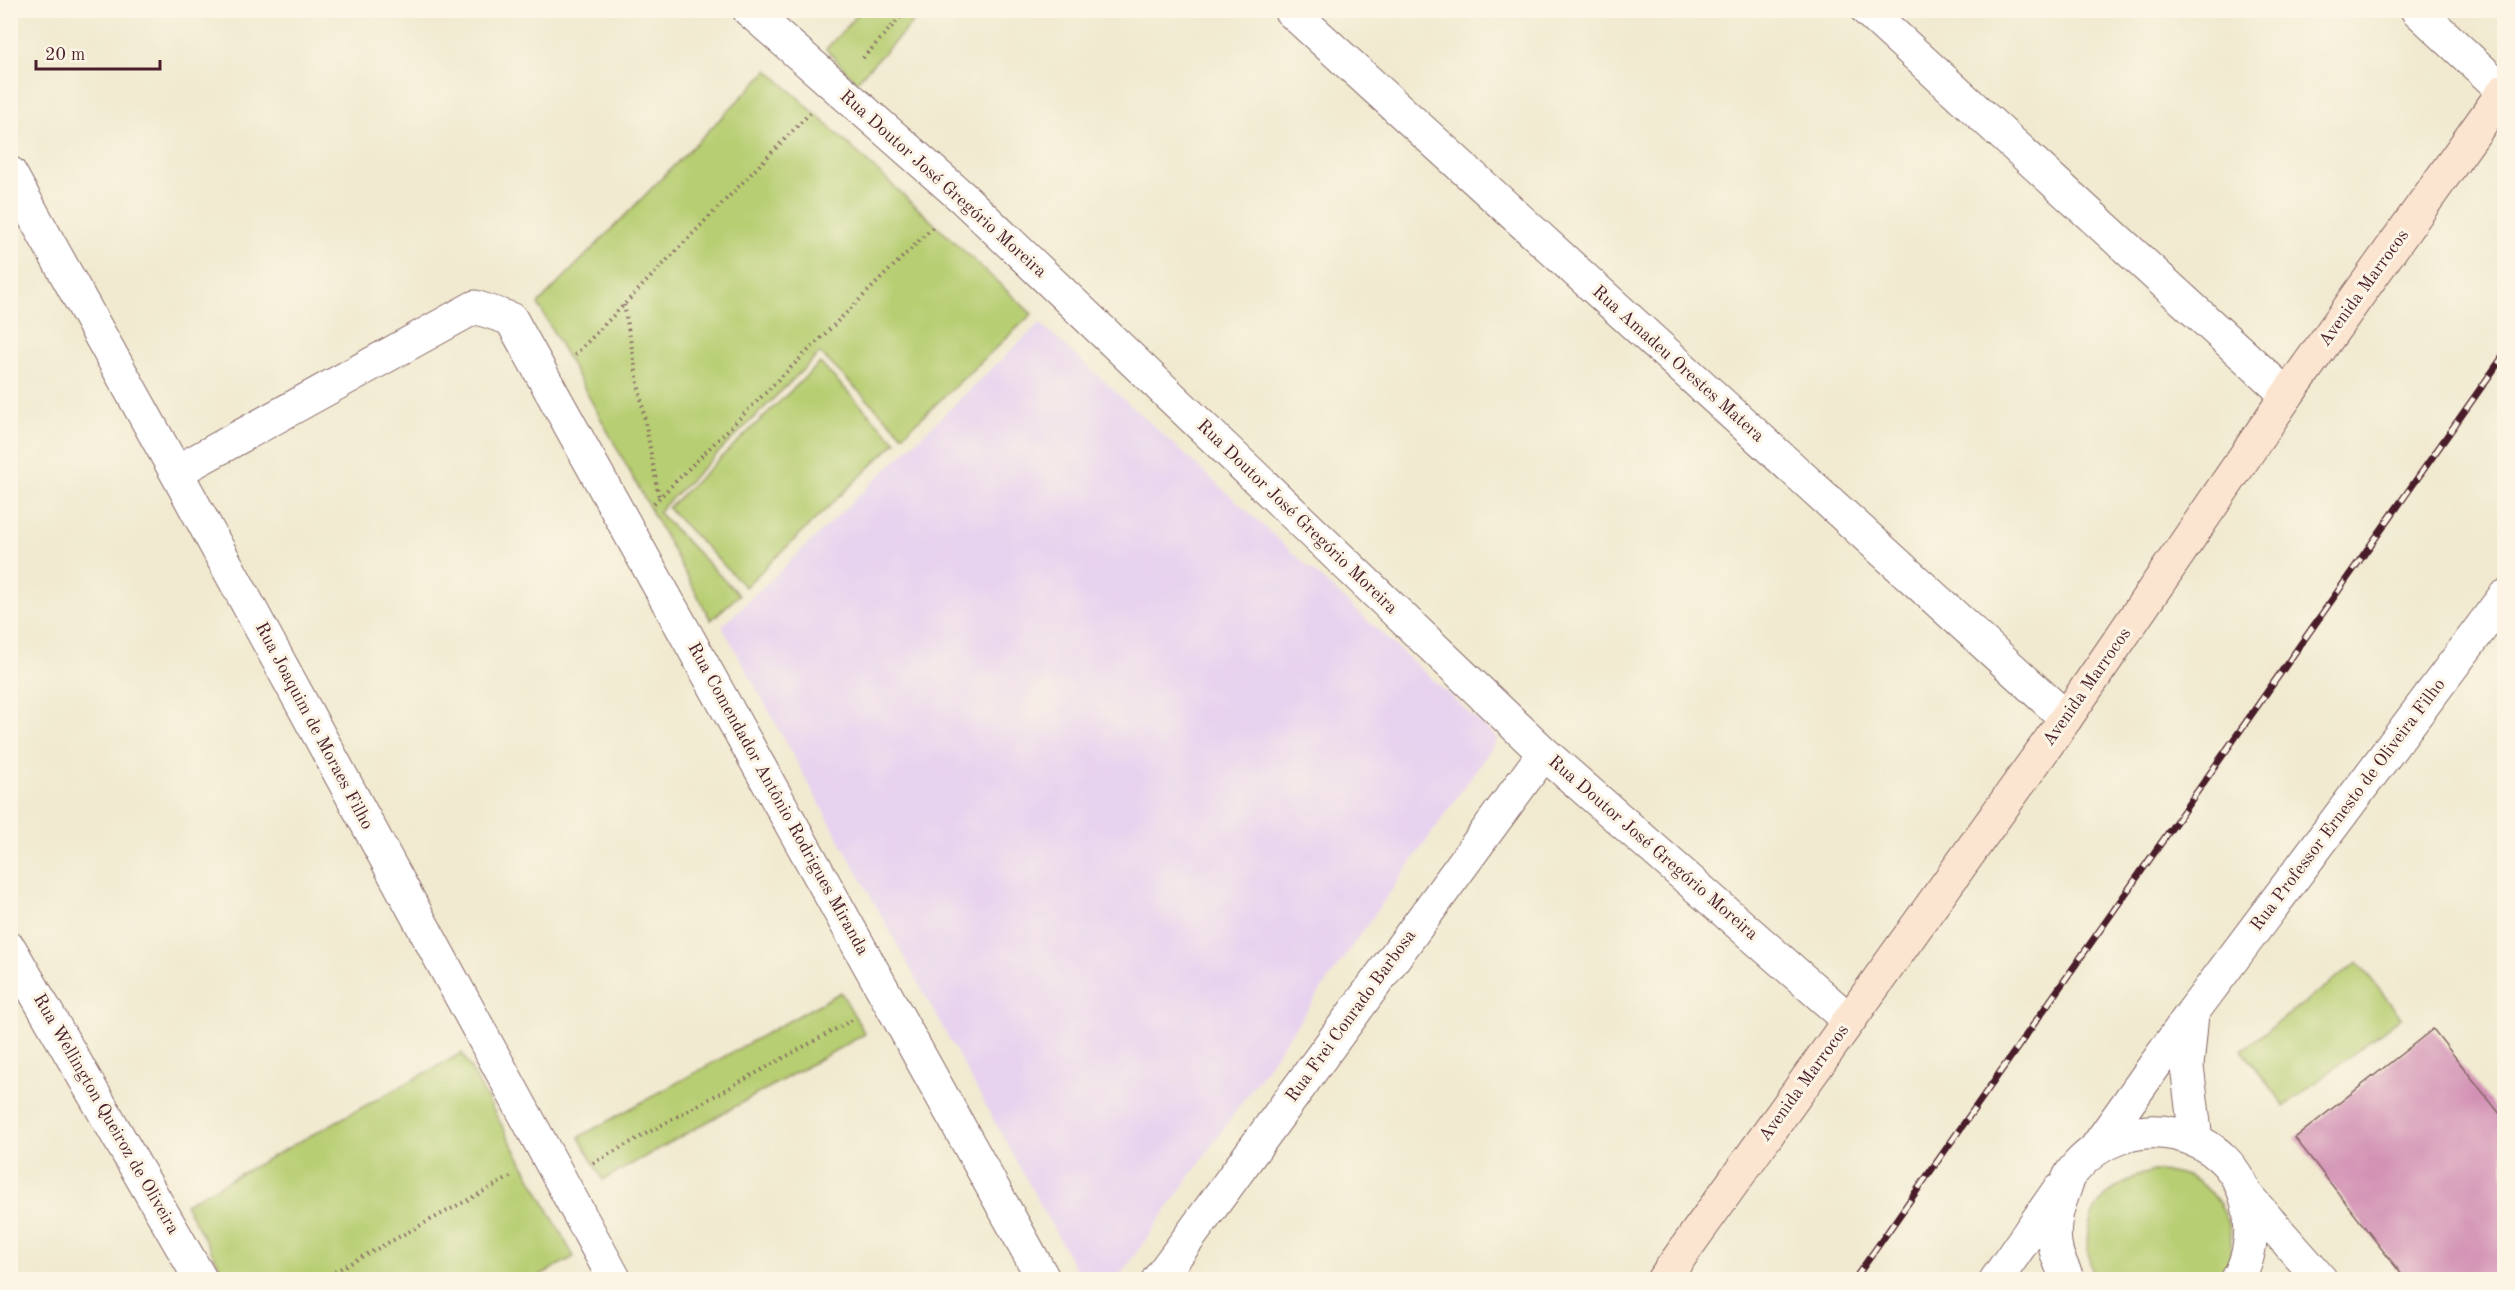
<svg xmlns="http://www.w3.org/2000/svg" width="2515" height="1290" font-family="'Old Standard TT',serif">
<rect width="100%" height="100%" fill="#fcf5e5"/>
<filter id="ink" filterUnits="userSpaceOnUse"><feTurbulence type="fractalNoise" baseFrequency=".0167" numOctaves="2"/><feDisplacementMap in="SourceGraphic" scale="12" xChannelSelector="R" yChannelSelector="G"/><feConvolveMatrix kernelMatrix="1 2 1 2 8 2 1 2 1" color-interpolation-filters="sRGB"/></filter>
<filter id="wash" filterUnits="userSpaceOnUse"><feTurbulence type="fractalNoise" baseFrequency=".008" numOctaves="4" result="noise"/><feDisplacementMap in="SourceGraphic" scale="24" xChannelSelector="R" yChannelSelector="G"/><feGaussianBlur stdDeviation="1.35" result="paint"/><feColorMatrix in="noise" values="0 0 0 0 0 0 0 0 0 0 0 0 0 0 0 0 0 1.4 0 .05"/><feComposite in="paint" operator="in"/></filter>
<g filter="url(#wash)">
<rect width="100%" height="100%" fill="#f1ead0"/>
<path fill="#e7d2ef" d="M1040 323 1498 739 1122 1273 1102 1279H1081L722 626Z"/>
<path fill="#b7ce72" stroke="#80764e" stroke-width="1.5" d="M862 10 924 11 856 82 826 49Z
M768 70 1032 314 903 435 820 353 658 512 739 595 711 620 538 304Z
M820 363 896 442 745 587 668 508Z
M2358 962 2401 1017 2285 1106 2242 1050Z
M841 992 865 1034 603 1180 579 1137Z
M462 1053 574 1257 533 1279H227L185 1204Z
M2153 1171C2161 1172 2169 1171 2176 1173 2223 1183 2245 1239 2222 1279H2095C2074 1223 2097 1187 2153 1171Z"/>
<g id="blocks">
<path fill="#d290b4" d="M2433 1029 2504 1119V1280H2406L2295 1138Z"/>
</g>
</g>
<g filter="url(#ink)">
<use href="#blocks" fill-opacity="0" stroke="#846665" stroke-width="1.5"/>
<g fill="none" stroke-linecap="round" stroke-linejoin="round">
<g stroke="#846665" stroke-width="35">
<path id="minor" d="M749 10 963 198 1544 753 1849 1020
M1290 10 2066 718
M1867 10 2287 395
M2417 10 2504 91
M10 173 176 472 615 1280
M176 472 475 307 511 319 1044 1280
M10 949 201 1280
M1158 1280 1544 753"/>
</g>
<g stroke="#846665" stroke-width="35">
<path id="tertiary" d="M2192 1014 2187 1066 2196 1140
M2096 1148 2192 1013 2504 597
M2247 1196 2321 1280
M1996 1280 2058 1191
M2068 1280C2064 1270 2058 1260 2056 1250 2052 1231 2055 1214 2062 1196 2065 1189 2067 1178 2073 1171 2124 1106 2234 1124 2249 1210 2253 1233 2250 1260 2237 1280"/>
</g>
<g stroke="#846665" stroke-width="35">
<path id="secondary" d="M1663 1280 2066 718 2287 395 2504 91"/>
</g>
<path stroke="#846665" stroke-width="4" stroke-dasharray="1.5 4.5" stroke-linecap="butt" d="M863 58 907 10
M624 305 659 498
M575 355 810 113
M654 503 935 225
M593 1163 854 1019
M319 1280 514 1175"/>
<use href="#minor" stroke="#fff" stroke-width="33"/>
<use href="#tertiary" stroke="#fff" stroke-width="33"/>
<use href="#secondary" stroke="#fce5d0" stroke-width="33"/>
<g stroke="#4a1f2b" stroke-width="7">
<path id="rail" d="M1854 1280 2504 355"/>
</g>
<use href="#rail" stroke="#fcf5e5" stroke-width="4.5" stroke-dasharray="14" stroke-linecap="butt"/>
</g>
</g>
<g text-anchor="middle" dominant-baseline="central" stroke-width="6" stroke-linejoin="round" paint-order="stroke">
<g font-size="18" fill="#4a1f2b" stroke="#fcf5e5">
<text transform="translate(943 184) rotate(42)">Rua Doutor José Gregório Moreira</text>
<text transform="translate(2364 288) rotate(-54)">Avenida Marrocos</text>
<text transform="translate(1678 364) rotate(42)">Rua Amadeu Orestes Matera</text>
<text transform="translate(1297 517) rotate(44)">Rua Doutor José Gregório Moreira</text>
<text transform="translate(2087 687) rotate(-55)">Avenida Marrocos</text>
<text transform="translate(314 726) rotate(62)">Rua Joaquim de Moraes Filho</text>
<text transform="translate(778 799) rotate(61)">Rua Comendador Antônio Rodrigues Miranda</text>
<text transform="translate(2348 805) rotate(-53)">Rua Professor Ernesto de Oliveira Filho</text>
<text transform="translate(1653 848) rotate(41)">Rua Doutor José Gregório Moreira</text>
<text transform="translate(1351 1016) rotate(-54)">Rua Frei Conrado Barbosa</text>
<text transform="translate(1804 1083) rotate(-54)">Avenida Marrocos</text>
<text transform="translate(106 1114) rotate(60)">Rua Wellington Queiroz de Oliveira</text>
</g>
</g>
<rect width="2515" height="1290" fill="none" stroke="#fcf5e5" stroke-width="36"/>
<path d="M36 60v9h124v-9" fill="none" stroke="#4a1f2b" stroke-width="3"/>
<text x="45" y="60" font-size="18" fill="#4a1f2b" stroke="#fcf5e5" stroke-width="4.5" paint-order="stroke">20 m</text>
</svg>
